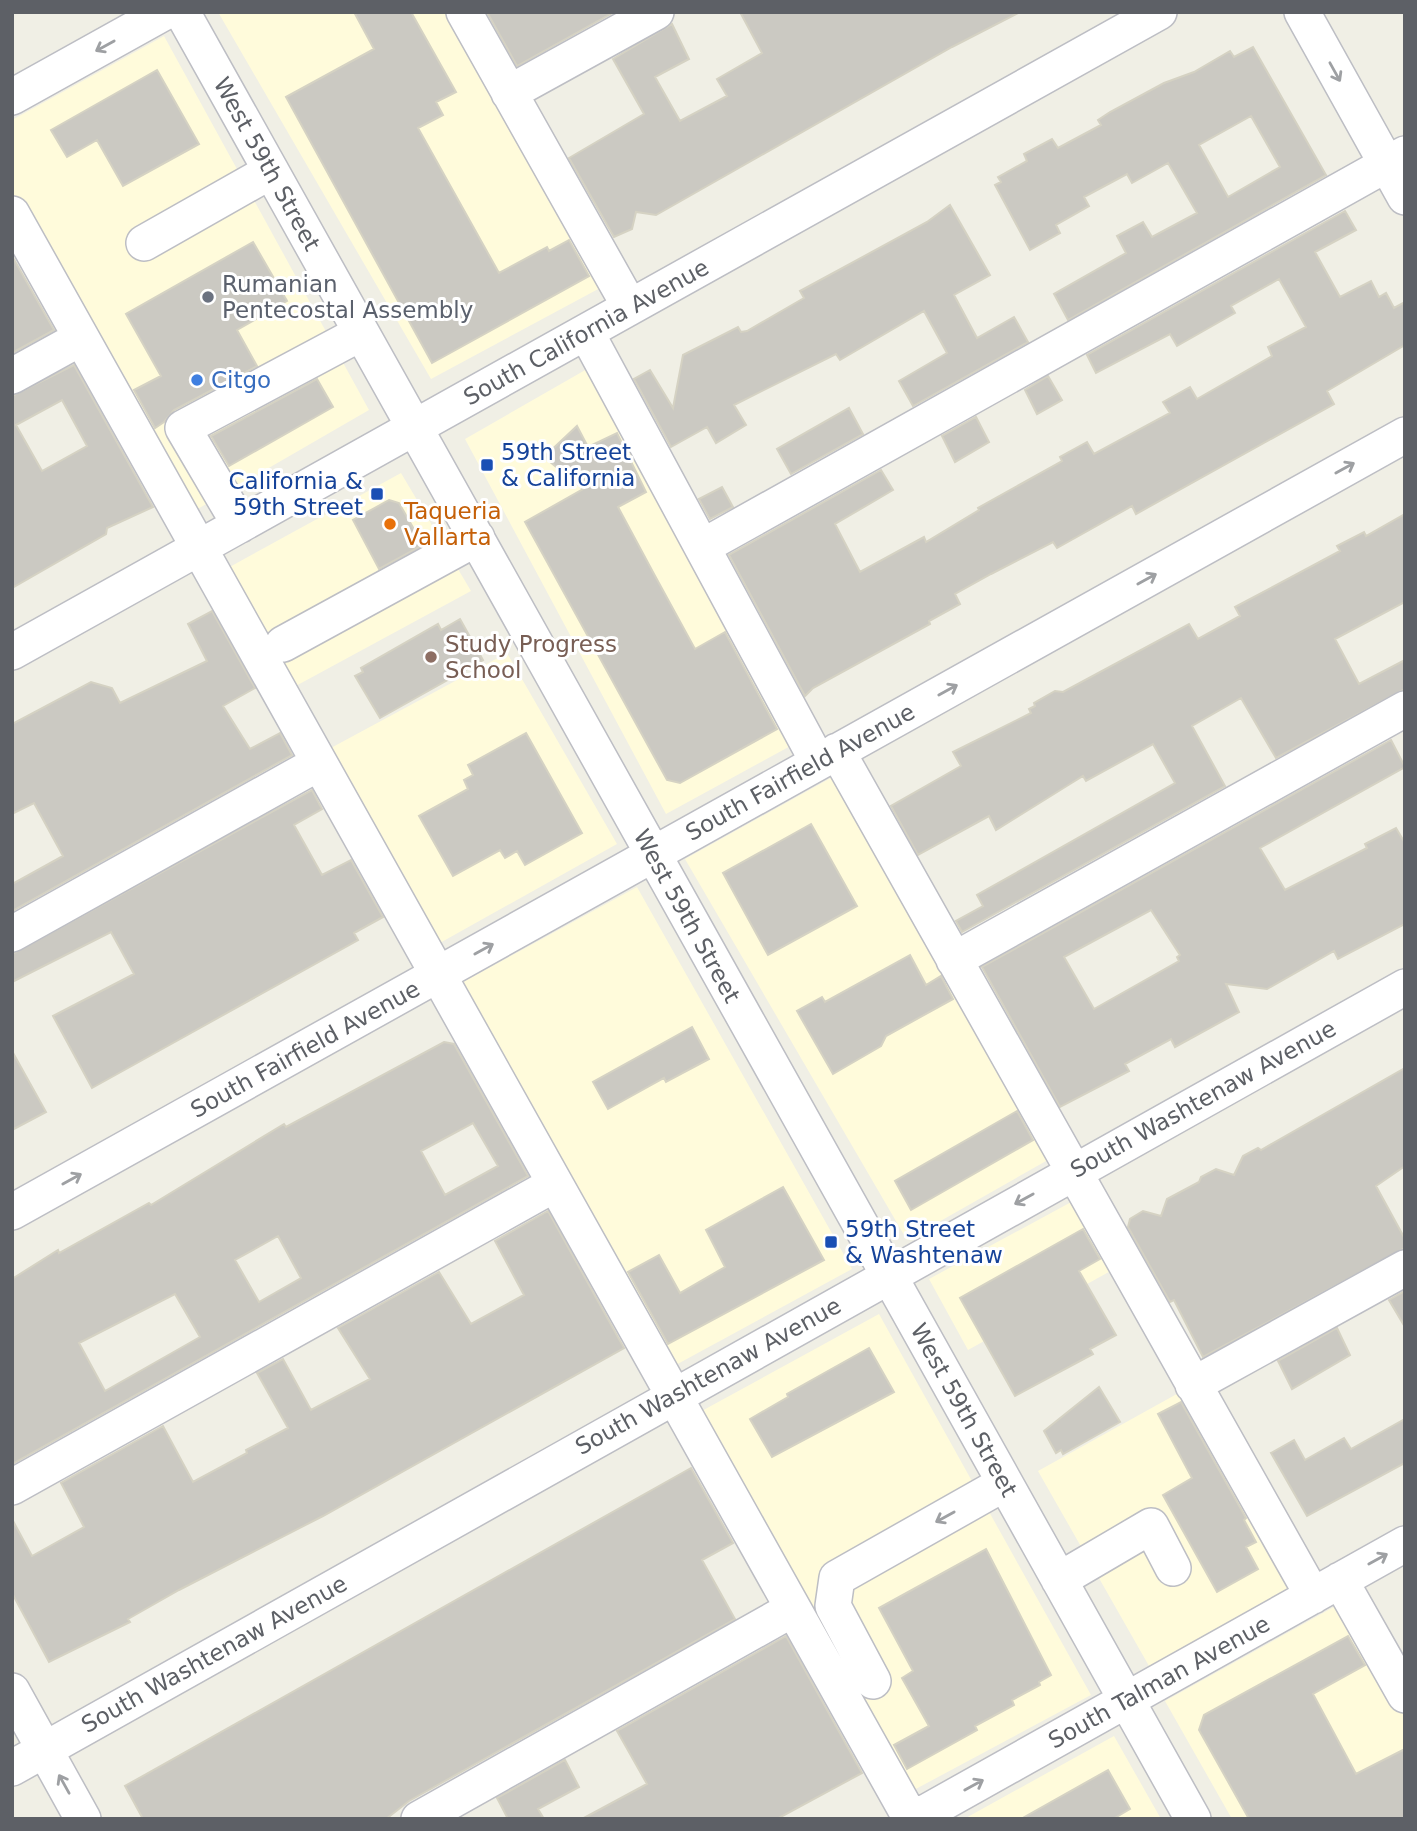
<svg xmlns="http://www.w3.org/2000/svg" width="1417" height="1831" font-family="'DejaVu Sans',sans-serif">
<rect width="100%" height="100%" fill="#f0efe5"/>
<path fill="#fffbdb" d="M218 12H464L615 280 431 379Z
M164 36 369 410 182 518 12 214V120Z
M601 361 805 738 666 814 465 439Z
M401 473 471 591 281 694 215 575Z
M507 653 617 844 422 953 316 756Z
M847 769 1062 1152 907 1240 685 859Z
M637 887 852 1269 661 1373 447 991Z
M1086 1194 1125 1263 968 1350 929 1279Z
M879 1314 1091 1695 899 1798 687 1419Z
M1193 1385 1304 1581 1149 1666 1038 1471Z
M1350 1598 1405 1695V1819H1232L1165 1701Z
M1114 1736 1161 1819H964Z"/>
<path fill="#cbc9c2" stroke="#d5d2c3" stroke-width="2" fill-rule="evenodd" d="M354 12H411L456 92 436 102 443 115 418 128 499 273 547 247 549 251 569 240 589 276 432 363 286 97 374 49Z
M487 12H614L517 66Z
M740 12H1020L952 47 656 215 636 212 632 229 614 237 569 158 644 114 613 59 672 24 689 59 655 77 680 121 727 96 717 79 762 53Z
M1253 47 1326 175 1068 320 1054 294 1126 253 1117 236 1143 222 1152 237 1197 213 1168 163 1132 183 1127 174 1084 197 1089 206 1056 225 1060 233 1030 250 995 185 1001 182 998 177 1027 161 1024 154 1052 139 1058 148 1101 125 1098 120 1110 112 1164 83 1194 72 1230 51 1234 57ZM1251 116 1280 167 1228 197 1199 145Z
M157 70 199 144 123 186 97 140 67 157 51 130Z
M950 205 990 275 954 295 977 338 1014 317 1028 342 913 406 899 381 947 353 924 311 840 360 836 354 734 405 746 425 716 443 707 427 671 447 634 379 650 370 673 408 683 355 738 327 741 332 747 331 804 298 800 291 927 222Z
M1345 211 1356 230 1315 252 1340 297 1371 281 1379 297 1386 293 1394 308 1405 302V345L1327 391 1334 404 1136 514 1132 506 1057 548 1053 542 991 574 955 594 960 604 929 621 930 624 813 688 805 696 729 555 881 470 893 490 835 524 860 572 924 537 926 542 979 510 978 508 1062 461 1060 457 1087 442 1094 454 1170 413 1163 402 1190 387 1197 399 1272 356 1268 347 1306 327 1279 279 1231 306 1235 313 1177 346 1170 334 1096 373 1087 355Z
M253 242 287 301 237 330 257 366 174 410 164 422 155 428 134 390 161 376 126 314Z
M12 256 54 330 12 353Z
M74 365 153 507 107 528 106 534 12 588V396ZM62 400 87 446 42 471 16 425Z
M1048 376 1062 400 1037 414 1025 390Z
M317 379 333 407 229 466 211 436Z
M849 408 863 434 791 474 777 449Z
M976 417 989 442 955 462 942 436Z
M577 426 588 447 617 433 646 492 618 507 654 574 695 649 725 632 777 729 680 783 667 780 525 522 583 489 544 457Z
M722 487 733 507 710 519 699 499Z
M389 500 399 503 423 545 379 569 353 520Z
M1405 514V602L1335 639 1359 684 1405 660V689L1276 758 1241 698 1192 726 1225 786 962 932 956 921 983 906 977 895 1175 783 1153 744 1086 781 1083 776 1070 784 996 830 989 816 918 855 891 806 961 766 953 752 1031 713 1029 709 1035 706 1034 703 1055 691 1063 692 1189 624 1198 639 1240 616 1235 607 1340 551 1337 546 1364 532 1366 536Z
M212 611 255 688 223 706 250 749 280 733 292 755 12 911V884L63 856 34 803 12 814V724L91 682 112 688 120 703 207 661 188 624Z
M460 619 483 660 380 718 355 676 363 672 361 668 438 624 441 630Z
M526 733 582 833 525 865 517 851 505 858 500 850 453 876 419 816 468 789 464 780 473 775 468 765Z
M1391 740 1405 767 1260 848 1285 890 1367 848 1365 844 1396 828 1405 843V924L1338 959 1334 951 1267 989 1226 984 1239 1012 1175 1047 1171 1039 1125 1064 1129 1071 1060 1107 982 967ZM1151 910 1180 955 1177 957 1179 961 1094 1009 1064 957Z
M312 790 322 809 294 825 322 875 351 860 383 917 354 933 358 940 92 1088 53 1016 134 974 111 932 12 982V954Z
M811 824 857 906 768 955 723 873Z
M910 955 926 985 941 976 953 999 886 1036 881 1046 833 1074 797 1011 822 997 825 1002Z
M692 1027 709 1059 666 1082 664 1078 608 1109 593 1082Z
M444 1042 454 1044 528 1176 12 1464V1279L58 1250 59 1253 149 1203 151 1205 284 1124 286 1127ZM473 1123 498 1166 445 1195 421 1151ZM278 1236 301 1278 259 1302 235 1260ZM175 1294 200 1337 105 1391 79 1343Z
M12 1051 46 1112 12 1130Z
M1405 1068V1166L1376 1186 1405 1239V1248L1203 1357 1174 1300 1170 1302 1128 1227 1130 1219 1143 1211 1161 1216 1167 1199 1199 1182 1201 1177 1216 1169 1234 1175 1243 1156 1258 1148 1261 1150Z
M1017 1111 1033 1140 911 1210 895 1181Z
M783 1187 824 1260 668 1344 628 1272 659 1255 680 1293 725 1267 706 1230Z
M548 1211 624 1348 323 1516 179 1590 128 1619 130 1622 49 1662 12 1593V1519L32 1556 84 1527 61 1483 163 1426 193 1482 247 1453 246 1450 288 1428 257 1373 283 1359 311 1410 370 1379 338 1328 439 1272 471 1324 524 1295 495 1241Z
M1083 1229 1100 1259 1079 1271 1116 1335 1090 1349 1093 1354 1015 1396 960 1298Z
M1405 1291V1327L1389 1300Z
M1337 1328 1350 1355 1292 1389 1278 1361Z
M869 1348 894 1392 772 1457 750 1419 788 1397 787 1394Z
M1099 1387 1120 1422 1063 1454 1061 1450 1056 1453 1044 1431Z
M1181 1402 1246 1518 1244 1520 1256 1542 1246 1547 1258 1569 1217 1592 1163 1495 1192 1478 1158 1414Z
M1405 1419V1463L1307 1516 1271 1453 1294 1440 1305 1460 1344 1438 1351 1449Z
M691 1468 733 1543 702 1560 735 1619 409 1801 386 1819H143L125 1786Z
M986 1549 1051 1675 1039 1682 1040 1685 1012 1700 1014 1705 975 1726 977 1730 907 1769 894 1745 929 1726 902 1678 913 1671 879 1608Z
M786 1636 862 1773 777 1819H582L647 1784 617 1731Z
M1348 1636 1365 1665 1313 1694 1356 1774 1405 1749V1819H1249L1199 1730 1204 1715Z
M565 1760 579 1787 538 1809 544 1819H508L497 1798Z
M1108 1770 1130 1809 1113 1819H1021Z"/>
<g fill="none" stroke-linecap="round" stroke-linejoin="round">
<g stroke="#bdbec4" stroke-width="38">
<path id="minor" d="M182 12 1193 1819
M464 12 630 307
M1302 12 1405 197
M509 93 656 12
M12 97 165 12
M12 214 911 1819
M144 243 271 171
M586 332 818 762
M12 376 81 338
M240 525 183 428 361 333
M702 547 1405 154
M283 644 477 538
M12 652 1159 12
M837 751 1313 1596
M12 934 319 763
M954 960 1405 709
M12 1212 1405 435
M1193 1385 1405 1268
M12 1487 555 1184
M1059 1580 1151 1526 1173 1568
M1340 1580 1405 1695
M873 1681 833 1606 837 1578 1005 1483
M12 1691 83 1819
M12 1768 1405 987
M419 1819 793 1609
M914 1819 1405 1544"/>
</g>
<use href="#minor" stroke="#fff" stroke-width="35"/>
</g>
<defs><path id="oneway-shaft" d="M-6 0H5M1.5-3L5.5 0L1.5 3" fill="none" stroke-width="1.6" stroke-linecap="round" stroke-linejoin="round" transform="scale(1.75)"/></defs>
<g stroke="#9ea0a3">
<use href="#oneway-shaft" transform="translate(105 46) rotate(151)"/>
<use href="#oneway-shaft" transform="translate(1335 72) rotate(61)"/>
<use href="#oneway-shaft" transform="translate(1345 468) rotate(-29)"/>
<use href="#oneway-shaft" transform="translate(1147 579) rotate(-29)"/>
<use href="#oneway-shaft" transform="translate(948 690) rotate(-29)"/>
<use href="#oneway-shaft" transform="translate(484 949) rotate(-29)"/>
<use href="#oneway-shaft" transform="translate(72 1179) rotate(-29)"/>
<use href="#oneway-shaft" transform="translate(1024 1199) rotate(151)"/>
<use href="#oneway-shaft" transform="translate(945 1517) rotate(151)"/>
<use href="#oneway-shaft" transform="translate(1378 1559) rotate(-29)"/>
<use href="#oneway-shaft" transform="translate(64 1784) rotate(-119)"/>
<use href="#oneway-shaft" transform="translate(974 1785) rotate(-29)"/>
</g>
<circle fill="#6b7280" stroke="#fff" stroke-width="2.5" cx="208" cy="297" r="7"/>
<circle fill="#3f7fe0" stroke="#fff" stroke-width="2.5" cx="197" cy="380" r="7"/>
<g fill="#1a4fb4" stroke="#fff" stroke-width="2.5">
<rect x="480" y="458" width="14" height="14" rx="3.5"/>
<rect x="370" y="487" width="14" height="14" rx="3.5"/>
<rect x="824" y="1235" width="14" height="14" rx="3.5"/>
</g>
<circle fill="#e8710a" stroke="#fff" stroke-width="2.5" cx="390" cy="524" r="7"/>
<circle fill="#8d6e63" stroke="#fff" stroke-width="2.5" cx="431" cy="657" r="7"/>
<g text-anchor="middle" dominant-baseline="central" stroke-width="6" stroke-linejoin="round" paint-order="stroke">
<g font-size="23" fill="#5d6066" stroke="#fff">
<text transform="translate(267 164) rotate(61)">West 59th Street</text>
<text transform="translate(586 332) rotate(-29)">South California Avenue</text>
<text transform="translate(800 772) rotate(-29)">South Fairfield Avenue</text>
<text transform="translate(687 916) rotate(61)">West 59th Street</text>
<text transform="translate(305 1049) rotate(-29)">South Fairfield Avenue</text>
<text transform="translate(1203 1099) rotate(-29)">South Washtenaw Avenue</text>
<text transform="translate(708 1376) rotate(-29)">South Washtenaw Avenue</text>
<text transform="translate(964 1410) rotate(61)">West 59th Street</text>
<text transform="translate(214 1654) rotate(-29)">South Washtenaw Avenue</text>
<text transform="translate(1159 1682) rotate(-29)">South Talman Avenue</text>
</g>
<g font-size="23" fill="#5b616d" stroke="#fff" text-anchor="start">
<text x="222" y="284">Rumanian<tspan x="222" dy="26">Pentecostal Assembly</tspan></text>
</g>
<g font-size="23" fill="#366cbe" stroke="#fff" text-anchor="start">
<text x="211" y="380">Citgo</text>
</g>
<g font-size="23" fill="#164399" stroke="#fff" text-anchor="start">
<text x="501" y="452">59th Street<tspan x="501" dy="26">&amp; California</tspan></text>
<text x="363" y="481" text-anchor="end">California &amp;<tspan x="363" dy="26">59th Street</tspan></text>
<text x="845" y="1229">59th Street<tspan x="845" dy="26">&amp; Washtenaw</tspan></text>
</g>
<g font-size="23" fill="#c56008" stroke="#fff" text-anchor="start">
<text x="404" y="511">Taqueria<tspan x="404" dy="26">Vallarta</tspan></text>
</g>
<g font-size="23" fill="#785e54" stroke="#fff" text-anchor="start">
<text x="445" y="644">Study Progress<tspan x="445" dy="26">School</tspan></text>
</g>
</g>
<rect width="1417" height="1831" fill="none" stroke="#5d6066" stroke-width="28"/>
</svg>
